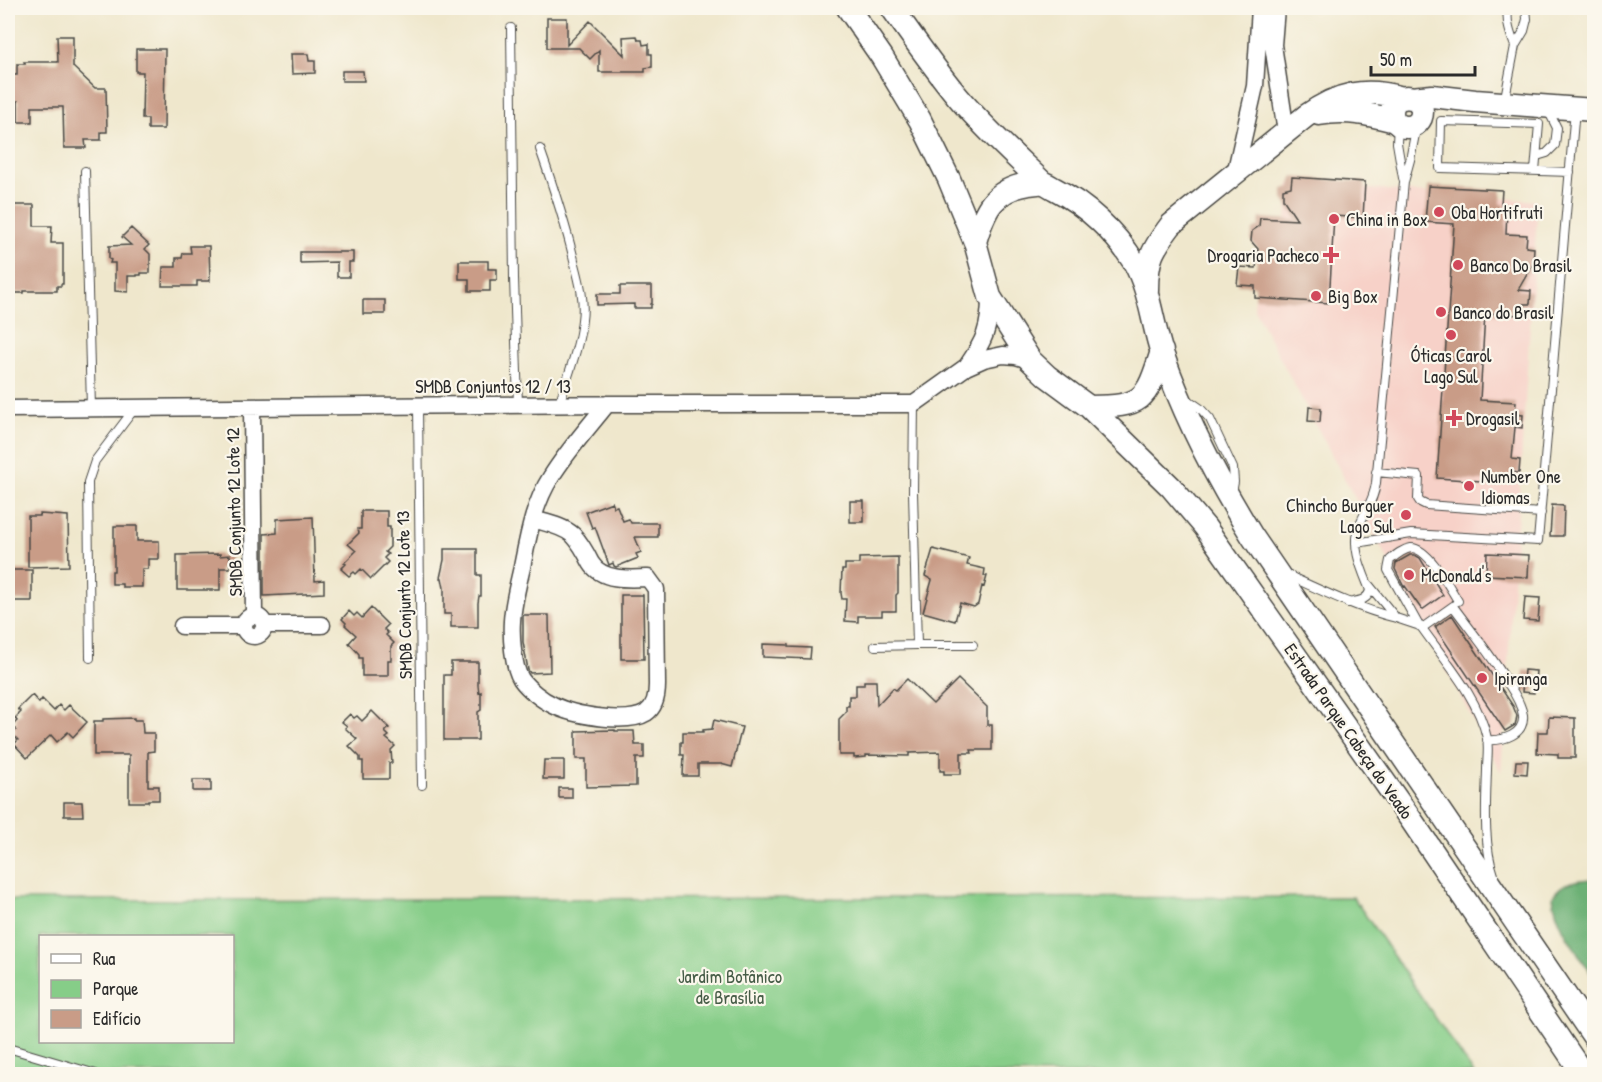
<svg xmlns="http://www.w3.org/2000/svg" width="1602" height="1082" font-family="'Patrick Hand',sans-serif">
<rect width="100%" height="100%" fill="#fbf7ec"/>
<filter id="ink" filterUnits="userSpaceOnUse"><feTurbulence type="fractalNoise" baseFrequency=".0167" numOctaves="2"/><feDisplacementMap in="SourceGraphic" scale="12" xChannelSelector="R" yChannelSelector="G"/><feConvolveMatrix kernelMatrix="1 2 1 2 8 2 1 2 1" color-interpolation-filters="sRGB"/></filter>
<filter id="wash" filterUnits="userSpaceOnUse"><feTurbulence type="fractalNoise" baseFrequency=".008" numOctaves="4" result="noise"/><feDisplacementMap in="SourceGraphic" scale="24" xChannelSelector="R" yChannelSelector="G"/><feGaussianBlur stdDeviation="1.35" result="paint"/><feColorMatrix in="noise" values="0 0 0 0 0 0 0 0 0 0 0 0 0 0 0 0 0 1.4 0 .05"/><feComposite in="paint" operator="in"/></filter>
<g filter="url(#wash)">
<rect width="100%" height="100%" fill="#efe7cc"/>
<path fill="#f7d1c8" d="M1289 183 1538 201 1501 772 1254 309 1260 221 1286 223Z"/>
<path fill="#86cd88" stroke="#587c5a" stroke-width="1.5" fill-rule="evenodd" d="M1353 897 1474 1074H8V900ZM40 936H232V1042H40Z"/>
<path fill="#6cb074" stroke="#4c6e50" stroke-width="1.5" d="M1594 879V978C1578 952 1556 927 1553 896 1562 881 1578 880 1594 879Z"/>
<g id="blocks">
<path fill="#c99c87" d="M547 18H567V45L590 21 624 55 623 37 637 36 638 40H642L643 45 649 44V54H652V67L645 68V72H599V50L590 59 579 48H547Z
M57 36H73V67L95 88H106L107 132H101V140H85L86 148H64L63 107H32V122H18V101H9V75H17V64H25L24 62H58Z
M136 49H165L164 129H148V119H142L143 72H136Z
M291 54H308L309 61H315V73L292 74Z
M342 71H363L364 81H342Z
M1292 177 1365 182 1363 218 1334 216 1329 303 1255 298V286L1237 285 1239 267 1256 268 1258 249 1251 241 1252 231 1259 226 1260 218 1297 220 1283 199V189L1291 187Z
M1428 186 1502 190 1501 204H1505L1504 208 1507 209 1506 234 1527 235 1526 247 1534 248 1533 264 1518 290 1531 291 1530 304H1523L1522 315 1485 313 1480 400 1516 402 1515 414 1523 415 1522 428 1515 427 1512 459 1520 460 1519 473 1512 472 1511 483 1437 478 1454 224 1425 222Z
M13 205H34V226H52L51 243H63V284H61V286H57V291H24V293H11V284H8V267H12Z
M131 228 149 245 145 249 150 254V273H141V275H137V276H128V292L115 291V263H110L111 260 109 259V246L131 245 122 237Z
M190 246H209L210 281H197V286H162L163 267H176V258H182L183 253H191Z
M300 252H353V262H349V277H337V262L300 263Z
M459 261H488V269H497V280H490V291H469V279H459Z
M620 286H652V304H651V308H634V304L597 305V294H620Z
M363 300H385V314H363Z
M1309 407 1321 408 1320 422 1308 421Z
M850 501H864V522H850Z
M612 502 614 507 617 506 623 521 629 519 631 523H658V537H635L641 552 636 554 638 558 616 567 614 566 613 563 609 565 595 527 592 528 586 512Z
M1552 505 1564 506 1563 536H1550Z
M361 511H387V527H390V547L385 552 388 554 384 558 388 562 371 579 361 569 356 574 354 572 349 576 341 569 346 564 344 563 356 551 348 544 359 533 358 529H361Z
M40 514 68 516 69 566 28 567V516H40Z
M313 517 315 581 324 580V593L264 596V534L277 533V519Z
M114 526H137V541H159V559H148V569H142V587H122V584H112V571H114Z
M444 549H477V575H481V596H479L478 603V627H451V614H444V588L442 578H440L444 560Z
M933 549 969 558 967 565 985 569 984 576H987L984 587 982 586 978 604 974 607 960 603 955 621 923 612 932 580 925 576Z
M1487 553 1529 555 1528 577 1486 575Z
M220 554V556L230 555V568H220V590H177V555Z
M1410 555H1415L1420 558 1443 595 1422 610 1405 586 1404 587 1395 569 1396 563Z
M898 557V593L896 595V611H882V616H858V622L845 621 846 599H842L841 593 842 570H845V564H859V558Z
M12 570H32V601H12Z
M621 595H643L644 659H621Z
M1525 597 1540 598 1538 621 1523 620Z
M371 608 388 625 384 629 388 633 386 635 394 643 391 646V660H388V676H362V658H359V654L349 643 356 635 345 625 346 623 342 619 349 611 354 616 357 613 362 618Z
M523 615H549L550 672 530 673 528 670 523 642Z
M1452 615 1513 706 1517 716 1516 721 1515 725 1505 731 1435 627Z
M763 644 789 645V647L811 648 810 659 763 657Z
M451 662H478V685L479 693 481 692V710L478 712V740H444V675H451Z
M1524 670 1536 671 1534 693 1522 692Z
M907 679 933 704 958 679 987 707V725H992V750H971L972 753H961V774H944V771H940V752L909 753V756L866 755V757L854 758V755H839V719L846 712V706H849V696H856V685H864V681H876L877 705 893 688 896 690Z
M32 695 39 703 42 699 54 711 59 705 64 710 69 705 87 722 73 737 68 732 57 742 51 735 27 758 14 744 18 740 12 734 16 730 12 726 17 721 15 718 21 712 18 709Z
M372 711 389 728 385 732 389 736 386 738 395 746 391 750 392 763H389V779H363V761H360V757L349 746 357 739 345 728 347 726 342 722 350 714 354 718 357 716 362 721Z
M1549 717 1575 718V758H1558V754L1537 753 1538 732H1548Z
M134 718V720H142L143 733H154V751L148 752V786H159V800H148V802H129V755H94V721H103V719Z
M714 720 742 727 732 767 721 764H698V776H683L684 755H681V742H683V732H703V730L712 729Z
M615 730V731H634L635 745H644V758H636V786L586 787V759H576V731Z
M544 760H564V779H543Z
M1516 761H1528L1527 774 1515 773Z
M193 780H211V791H193Z
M559 788H572V798H559Z
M64 802H82L83 816H64Z"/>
</g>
</g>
<g filter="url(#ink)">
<use href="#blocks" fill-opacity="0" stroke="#484743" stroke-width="1.5"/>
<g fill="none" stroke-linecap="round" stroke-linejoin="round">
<g stroke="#484743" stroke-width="10">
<path id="lane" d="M1508 8C1506 22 1510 33 1515 46
M511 28 514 278 518 405
M1504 103 1515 46 1524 31 1527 19 1526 8
M1398 124 1397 143 1403 178
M540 149C553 186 565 222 574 260 579 279 585 300 582 320 579 349 567 377 559 405
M1537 156 1547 153 1555 145 1557 128 1551 116 1545 110
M85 171 91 408
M1535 171 1539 124 1441 121 1440 168 1570 172
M1187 399 1200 408 1210 419 1233 468 1234 482 1232 493
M418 406 422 785
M1376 472 1419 476 1418 499 1420 502 1426 505 1541 513
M1356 543 1411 534 1538 541 1575 109
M1285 574C1322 591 1357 608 1396 618
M1369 585 1396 618 1420 626
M1348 603C1357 601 1368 601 1370 590 1363 572 1350 546 1359 526 1365 511 1374 500 1376 483L1404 182 1410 160 1417 124
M1419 626 1388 570 1390 560C1396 555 1403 549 1411 548 1428 547 1450 588 1458 601
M917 645H973
M875 646 917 645 913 492 914 404
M90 658 88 482 95 461 135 408
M1487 740C1503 741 1525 735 1523 715 1521 704 1515 694 1509 685 1493 657 1472 632 1453 606L1422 628C1445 661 1478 697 1487 738 1489 748 1487 760 1487 770 1486 803 1483 844 1494 875
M8 1048 96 1074"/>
</g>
<g stroke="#484743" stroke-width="19">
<path id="street" d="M1276 8 1273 45 1286 132
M1235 174 1255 86 1260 8
M967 366C984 341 990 329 990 297
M252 407 254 616
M8 409 607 404H914L966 367 984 359 1003 355 1016 356 1030 360
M533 519C546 523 563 526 573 535 581 543 586 553 591 563 602 581 629 579 648 578L656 589 657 685C657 695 655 707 646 713 627 725 572 715 553 705 542 700 528 689 521 679 513 667 511 636 512 621 513 603 518 585 522 567 528 537 534 503 551 477 567 451 588 428 607 404
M244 626a10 10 0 1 1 20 0a10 10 0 1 1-20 0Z
M264 625H322
M182 626H243"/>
</g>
<g stroke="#484743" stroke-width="25">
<path id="secondary" d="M848 8 882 57 920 120 949 179 975 242 990 297 1030 360 1047 376 1089 407 1171 487 1205 527 1412 821 1583 1074
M892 8C913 38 934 68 958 97 984 128 1014 155 1043 183
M1392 112a15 15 0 1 1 30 0a15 15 0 1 1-30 0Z
M1411 98 1432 96 1475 101 1594 110
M1319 114C1346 109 1369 114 1395 121
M975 242C984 211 993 189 1029 184 1033 184 1039 182 1043 183 1046 183 1051 187 1055 189 1086 205 1115 232 1134 262 1150 290 1152 323 1162 353 1185 418 1216 478 1252 536L1594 1037
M1147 290C1147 259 1152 250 1171 225L1306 116C1338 93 1365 87 1403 98
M1089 407C1143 406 1146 402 1162 351"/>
</g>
<use href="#lane" stroke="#fff" stroke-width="8"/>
<use href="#street" stroke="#fff" stroke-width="16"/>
<use href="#secondary" stroke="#fff" stroke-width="22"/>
</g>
</g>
<g fill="#d1495b" stroke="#fbf7ec" stroke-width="2">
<circle cx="1439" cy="212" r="6"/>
<circle cx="1334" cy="219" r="6"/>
<path d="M1328 246h6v6h6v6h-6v6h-6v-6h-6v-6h6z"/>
<circle cx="1458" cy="265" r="6"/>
<circle cx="1316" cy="296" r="6"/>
<circle cx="1441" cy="312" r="6"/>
<circle cx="1451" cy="335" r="6"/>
<path d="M1451 409h6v6h6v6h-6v6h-6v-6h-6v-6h6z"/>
<circle cx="1469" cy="486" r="6"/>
<circle cx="1406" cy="515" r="6"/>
<circle cx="1409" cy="575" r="6"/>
<circle cx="1482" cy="678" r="6"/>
</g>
<g text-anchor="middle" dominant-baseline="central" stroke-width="4.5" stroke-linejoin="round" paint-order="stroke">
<g font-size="18" fill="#2b2b2b" stroke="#fbf7ec" text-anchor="start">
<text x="1451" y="212">Oba Hortifruti</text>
<text x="1346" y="219">China in Box</text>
<text x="1319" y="255" text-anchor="end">Drogaria Pacheco</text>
<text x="1470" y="265">Banco Do Brasil</text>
<text x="1328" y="296">Big Box</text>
<text x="1453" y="312">Banco do Brasil</text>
<text x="1451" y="355" text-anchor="middle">Óticas Carol<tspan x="1451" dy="21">Lago Sul</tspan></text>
<text x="1466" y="418">Drogasil</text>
<text x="1481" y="476">Number One<tspan x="1481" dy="21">Idiomas</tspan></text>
<text x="1394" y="505" text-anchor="end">Chincho Burguer<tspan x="1394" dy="21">Lago Sul</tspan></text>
<text x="1421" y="575">McDonald's</text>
<text x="1494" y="678">Ipiranga</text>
</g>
<g font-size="18" fill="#2b2b2b" stroke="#fbf7ec">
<text x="493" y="386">SMDB Conjuntos 12 / 13</text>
<text transform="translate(234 512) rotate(-91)">SMDB Conjunto 12 Lote 12</text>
<text transform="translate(404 595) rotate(-91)">SMDB Conjunto 12 Lote 13</text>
<text transform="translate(1349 731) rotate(55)">Estrada Parque Cabeça do Veado</text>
</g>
<g font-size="18" fill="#465c47" stroke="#fbf7ec">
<text x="730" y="976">Jardim Botânico<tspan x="730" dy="21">de Brasília</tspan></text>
</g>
</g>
<rect width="1602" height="1082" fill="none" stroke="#fbf7ec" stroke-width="30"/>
<rect x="39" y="935" width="195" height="108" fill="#fbf7ec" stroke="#a8a59f" stroke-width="1.5"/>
<rect x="51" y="954" width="30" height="9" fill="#ffffff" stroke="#a8a59f" stroke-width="1.5"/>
<text x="93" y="965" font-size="18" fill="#2b2b2b">Rua</text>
<rect x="51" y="980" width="30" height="18" fill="#86cd88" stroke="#a8a59f" stroke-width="1.5"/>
<text x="93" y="995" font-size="18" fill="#2b2b2b">Parque</text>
<rect x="51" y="1010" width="30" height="18" fill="#c99c87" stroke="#a8a59f" stroke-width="1.5"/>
<text x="93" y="1025" font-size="18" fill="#2b2b2b">Edifício</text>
<path d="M1371 66v9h104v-9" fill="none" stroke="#2b2b2b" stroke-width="3"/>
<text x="1380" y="66" font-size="18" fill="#2b2b2b" stroke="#fbf7ec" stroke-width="4.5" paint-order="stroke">50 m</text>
</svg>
